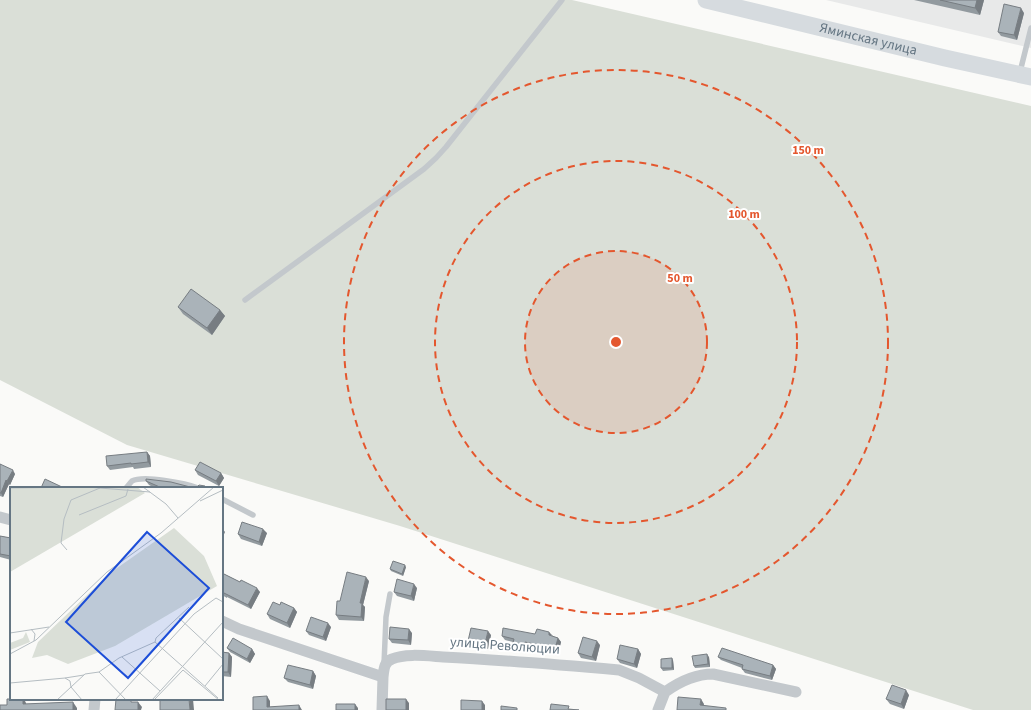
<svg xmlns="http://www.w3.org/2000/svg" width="1031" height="710" font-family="'Source Sans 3',sans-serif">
<rect width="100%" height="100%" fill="#fafaf8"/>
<path fill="#e8e9e9" d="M826 0H1031V48Z"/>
<path fill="#dadfd7" d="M0 0H572L1031 106V710H973L400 526 127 445 0 380Z"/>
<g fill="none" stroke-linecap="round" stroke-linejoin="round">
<path stroke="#c3c8cc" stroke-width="5.5" d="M1020 72 1031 28
M245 300 424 169 436 158 446 147 562 0
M126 488C128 486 130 483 132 481 143 475 186 483 198 488
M222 499 253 515
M384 664 386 617 390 594"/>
<path stroke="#c3c8cc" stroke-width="11" d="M0 517 11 520
M222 621 239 629 383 677C384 669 384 662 392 659 405 653 428 656 443 657 502 660 561 665 619 670L639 678 665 692C679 682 695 674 713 674L796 692
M94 710 95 699
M382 710 383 677
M658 710 665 692"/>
<path stroke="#d6dbdf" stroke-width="17" id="s1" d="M706 0 945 58 1031 77"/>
</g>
<path fill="#929a9f" d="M914 0H984L980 15Z
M1024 13 1017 40 1001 36 998 32Z
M178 307 220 310 225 316 212 335 183 314Z
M147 452 150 456 151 467 134 469 133 467 110 470 107 466Z
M0 464 15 474 10 485 9 484 3 497 0 496Z
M195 470 221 473 224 478 219 486 198 475Z
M146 481 194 488H206H155L149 485Z
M267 533 262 546 241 539 238 534Z
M0 536 11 538V560L0 557Z
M406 567 403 576 391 571 390 569Z
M222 573 260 592 251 609 227 597V598L222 595Z
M369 581 363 605 365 607 364 621 339 620 336 615 340 601Z
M417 588 414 601 397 596 394 592Z
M280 605 294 608 297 612 290 628 270 619 267 614Z
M331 627 326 641 309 635 306 631Z
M412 633 411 645 392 643 389 639Z
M535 634 552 636 558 638 561 642 558 654 528 646 527 653 515 650 512 646 513 642 505 640 502 636Z
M491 635 488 649 471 646 468 641Z
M600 645 596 661 581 658 578 653Z
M227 648 252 649 255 654 250 663 230 652Z
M638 649 641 654 637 668 620 663 617 659Z
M222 652 229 653 232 657 231 677 222 676Z
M709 657 710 667 695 668 694 666Z
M718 657 773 665 776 669 772 680 745 673 742 669V668L721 660Z
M673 660 674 670 663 671 661 668Z
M313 671 316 676 313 689 288 682 284 678Z
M909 695 904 709 890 704 886 699Z"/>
<path fill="#777d82" d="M977 0H984L980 15 975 8Z
M1021 8 1024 13 1017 40 1014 35Z
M220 310 225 316 212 335 207 328Z
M147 452 150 456 151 467 148 462Z
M13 470 15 474 10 485 7 481Z
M221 473 224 478 219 486 216 481Z
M6 480 9 484 3 497 1 493Z
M222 528 225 532 222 539Z
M263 529 267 533 262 546 259 542Z
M405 565 406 567 403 576 402 574Z
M366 577 369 581 363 605 365 607 364 621 361 617 360 603Z
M414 584 417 588 414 601 411 596Z
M257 588 260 592 251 609 248 605Z
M294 608 297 612 290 628 287 623Z
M328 623 331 627 326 641 323 637Z
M409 629 412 633 411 645 408 640Z
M488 631 491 635 488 649 485 644Z
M549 632 553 636 549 635Z
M558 638 561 642 558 654 555 649Z
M597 641 600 645 596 661 592 657Z
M525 642 528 646 527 653 524 648Z
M252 649 255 654 250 663 247 659Z
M638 649 641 654 637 668 634 664Z
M229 653 232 657 231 677 228 672Z
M707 654 709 657 710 667 708 664Z
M672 658 673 660 674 670 672 668Z
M773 665 776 669 772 680 770 676Z
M313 671 316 676 313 689 310 685Z
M906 690 909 695 904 709 901 704Z
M267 696 270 701V710L267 707Z
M23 699H24L26 703 27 710 23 704Z
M189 699H193L194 710H190Z
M406 699 409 703V710H406Z
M701 699 704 704 703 710 700 705Z
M482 701 485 705V710H482Z
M73 702 77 708V710H73Z
M138 702 142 707 141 710H138Z
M355 704 358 708V710H355Z
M299 705 302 710H299Z"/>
<path fill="#aab3b9" stroke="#777d82" d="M940 0H977L975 8Z
M1004 4 1021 8 1014 35 998 32Z
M191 289 220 310 207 328 178 307Z
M147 452 148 462 131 464V463L107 466 106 456Z
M200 462 221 473 216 481 195 470Z
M0 464 13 470 7 481 6 480 1 493H0Z
M45 479 62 487 61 488H41Z
M146 479 171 482 194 488 197 487 199 485 205 486 204 488H162L146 481Z
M242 522 263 529 259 542 238 534Z
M0 536 11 538V556L0 554Z
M393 561 405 565 402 574 390 569Z
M347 572 366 577 360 603H362L361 617 336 615 337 601H340Z
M222 573 240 582 241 580 257 588 248 605 224 593V594L222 593Z
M397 579 414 584 411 596 394 592Z
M273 602 280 605 281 602 294 608 287 623 267 614Z
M311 617 328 623 323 637 306 631Z
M390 627 409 629 408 640 389 639Z
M471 628 488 631 485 644 468 641Z
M503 628 535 634 537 629 549 632V635L558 638 555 649 525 642 524 648 512 646 514 639 502 636Z
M583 637 597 641 592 657 578 653Z
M233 638 252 649 247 659 227 648Z
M620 645 638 649 634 664 617 659Z
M722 648 773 665 770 676 742 669 743 665 718 657Z
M222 652 229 653 228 672H222Z
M707 654 708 664 694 666 692 656Z
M672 658V668H661V659Z
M288 665 313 671 310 685 284 678Z
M892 685 906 690 901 704 886 699Z
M267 696V707L299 705V710H253V697Z
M678 697 701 699 700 705 726 708V710H677Z
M7 699H23V704L73 702V710H0V705H7Z
M116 699H131V702H138V710H115Z
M160 699H189L190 710H160Z
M386 699H406V710H386Z
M461 700 482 701V710H461Z
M336 704H355V710H336Z
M551 704 569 706 568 709 579 710H550Z
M501 706 517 708V710H501Z"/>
<circle cx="616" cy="342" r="91" fill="#e4572e" fill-opacity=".12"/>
<g fill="none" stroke="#e4572e" stroke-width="2" stroke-dasharray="7 5">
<circle cx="616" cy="342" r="91"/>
<circle cx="616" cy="342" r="181"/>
<circle cx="616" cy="342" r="272"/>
</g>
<g text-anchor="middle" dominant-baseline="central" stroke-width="4" stroke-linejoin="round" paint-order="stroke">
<g font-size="14" fill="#657683" stroke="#fff">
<text stroke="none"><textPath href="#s1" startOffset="167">Яминская улица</textPath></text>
<text transform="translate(505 646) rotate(4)">улица Революции</text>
</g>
</g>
<g transform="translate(10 487)">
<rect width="213" height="213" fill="#fafaf8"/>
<path d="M0 0H127L135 6 0 85ZM164 41 194 69 207 99 105 159 58 177 37 168 22 171 28 155 100 86ZM16 145 20 155 0 163V156L13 151Z" fill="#dadfd7"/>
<path fill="none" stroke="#b5bdc2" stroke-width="1" d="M133 0 156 17 168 31M0 1 77 0 140 5M190 14 213 3M69 28 116 9 118 2M57 63 51 56 54 32 61 13 90 1M169 131 213 172M21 142 25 147 24 154M0 146 39 140M145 155 208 211M0 167 26 153 97 85 151 46 204 0M112 170 150 204M89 185 116 213M55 191 74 188M0 196 55 191 60 194 61 200 47 213M195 199 213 177M72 213 61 200 75 187 89 185 109 171 145 155 146 151 179 120M105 213 184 127 206 111 213 115M142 213 213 135M144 213 173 183 209 213"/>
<path fill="#1d4ed8" fill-opacity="0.15" stroke="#1d4ed8" stroke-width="2" d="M137 45 199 101 118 191 56 135Z"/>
<rect width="213" height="213" fill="none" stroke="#657683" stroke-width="2"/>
</g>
<circle cx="616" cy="342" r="6" fill="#e4572e" stroke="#fff" stroke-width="2"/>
<g font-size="12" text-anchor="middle" font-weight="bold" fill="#e4572e" stroke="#fff" stroke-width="4" stroke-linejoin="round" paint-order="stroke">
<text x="808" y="154">150 m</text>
<text x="744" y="218">100 m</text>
<text x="680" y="282">50 m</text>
</g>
</svg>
